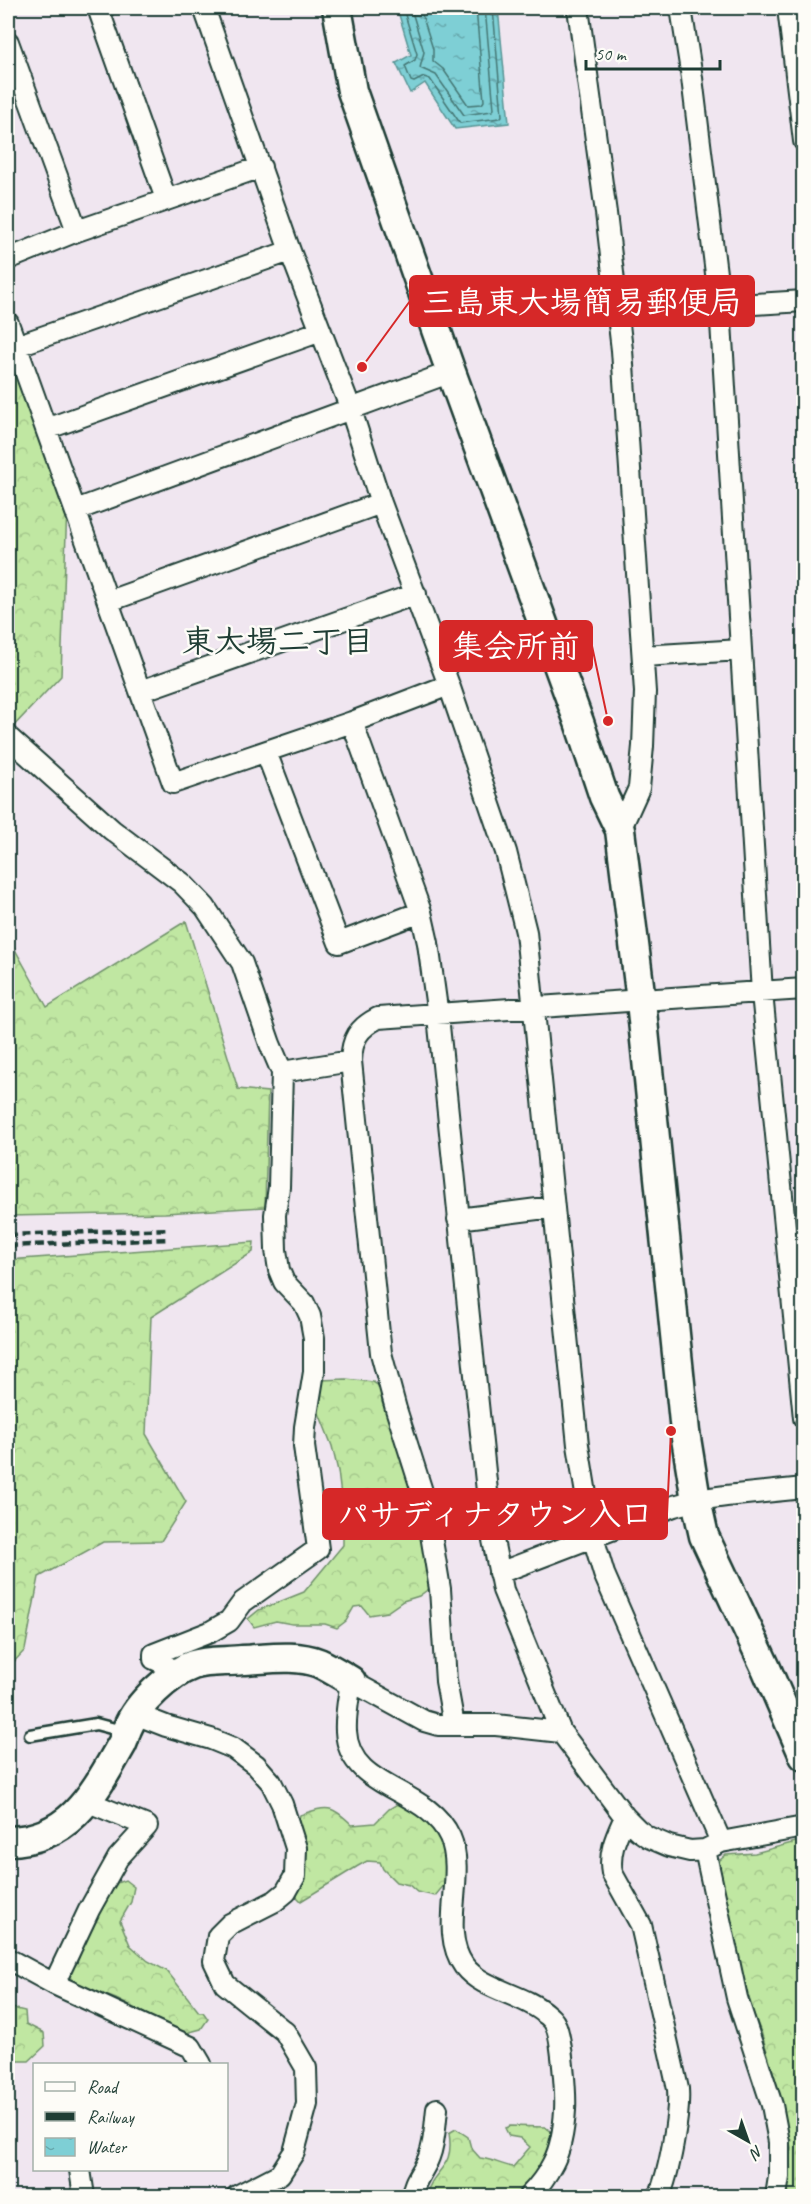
<svg xmlns="http://www.w3.org/2000/svg" width="811" height="2204" font-family="Caveat,'Klee One',sans-serif">
<defs>
<pattern id="forest-crowns" width="20" height="18" patternUnits="userSpaceOnUse" patternTransform="scale(1.5)"><rect width="20" height="18" fill="#c0e7a2"/><path d="M2 6a3 3 0 1 1 6 0M12 15a3 3 0 1 1 6 0" fill="none" stroke="#a5c78c"/></pattern>
<pattern id="water-ripples" width="26" height="14" patternUnits="userSpaceOnUse" patternTransform="scale(1.5)"><rect width="26" height="14" fill="#7ecfd5"/><path d="M2 4q2-2 4 0t4 0M15 11q2-2 4 0t4 0" fill="none" stroke="#67a9ae"/></pattern>
</defs>
<rect width="100%" height="100%" fill="#f0e6f0"/>
<filter id="ink" filterUnits="userSpaceOnUse"><feTurbulence type="fractalNoise" baseFrequency=".0167" numOctaves="2"/><feDisplacementMap in="SourceGraphic" scale="12" xChannelSelector="R" yChannelSelector="G"/><feConvolveMatrix kernelMatrix="1 2 1 2 8 2 1 2 1" color-interpolation-filters="sRGB"/></filter>
<g filter="url(#ink)">
<path fill="url(#forest-crowns)" stroke="#70926b" stroke-width="1.5" d="M8 342 67 504 61 676 8 732Z
M186 921 238 1089 268 1092 265 1207 165 1213 8 1216V937L47 1007Z
M254 1242 253 1252 151 1317 146 1434 186 1502 161 1541 103 1542 39 1577 25 1650 8 1668V1260Z
M346 1379 373 1382 381 1387 382 1402 422 1508 430 1588 419 1596 403 1601 387 1612 369 1615 362 1606 354 1607 346 1621 337 1628 325 1624H292L276 1621 254 1627 248 1619 259 1610 304 1592 343 1545V1512L338 1471 332 1446 317 1408 321 1380Z
M399 1803 416 1809 437 1830 448 1859 445 1884 435 1896 417 1892 409 1885 396 1882 383 1869 380 1862 367 1861 358 1866 301 1901 297 1897 295 1830 300 1815C327 1806 331 1804 352 1825L375 1823 389 1809Z
M803 1840V2196H786L791 2148 781 2098 762 2035 744 1989 740 1963 714 1865 726 1855 755 1853Z
M125 1880 134 1887 131 1902 120 1921 130 1945 148 1961 167 1971 199 2012H203L208 2019 201 2029 186 2033 171 2027 116 1999 95 1991 75 1987 68 1975 77 1963 89 1926 111 1885Z
M8 2007 25 2011 26 2024 44 2033 45 2046 29 2061H14L8 2037Z
M510 2126 545 2127 556 2135 547 2162 522 2196H426C434 2166 455 2170 449 2133L456 2129 468 2137 471 2148 480 2158C492 2159 501 2165 513 2167L530 2147 520 2138 509 2136 505 2128Z"/>
<path fill="url(#water-ripples)" stroke="#589595" stroke-width="1.5" d="M397 8H498L509 123 455 129 425 83 410 93 396 63 411 55Z"/>
<g fill="none" stroke-linecap="round" stroke-linejoin="round">
<path stroke="#457774" stroke-width="1.5" d="M403 8 417 54 415 60 405 66 411 81 414 82 424 77 430 79 460 123 500 118 502 116 493 8
M411 8 424 52 420 68 436 75 464 115 492 111 494 109 485 8
M420 8 433 49V61L443 69 468 105 482 104 484 101 476 8"/>
<g stroke="#1f3d34" stroke-width="15">
<path id="lane" d="M30 1735 96 1724 126 1732"/>
</g>
<g stroke="#1f3d34" stroke-width="24">
<path id="street" d="M98 8 166 199
M204 8 290 251 350 407 381 503 449 685 506 852 526 932 578 1445 593 1537 604 1574 721 1842
M578 8 606 213 622 350 645 692 643 746 639 788 620 830
M681 8 692 78 720 306 762 993 804 1418
M788 8 804 141
M8 42 77 231
M8 259 77 231 261 167
M720 306 804 301
M8 323 173 783 352 722 449 685
M16 346 290 251
M46 429 321 331
M76 510 451 372
M109 601 381 503
M643 656 741 650
M141 691 416 594
M352 722 421 912 428 943 438 1016 491 1530 503 1590 561 1732 625 1817 638 1830 648 1837 669 1846 690 1851 705 1850 721 1842 804 1827
M8 737 112 830 182 883 205 907 242 963 270 1044 282 1072 279 1187 275 1215 276 1250 279 1270 284 1282 304 1303 310 1316 314 1338V1372L305 1427 304 1446 318 1549 243 1602 229 1621 210 1632 154 1654V1659L165 1664 173 1676
M266 752 339 943 421 912
M282 1072 351 1061
M458 1219 553 1207
M499 1573 674 1506 696 1500 726 1496 804 1488
M135 1714 166 1726 211 1739 233 1748 256 1765 271 1782 282 1804 296 1848 295 1876 286 1892 275 1901 230 1924 218 1936 214 1961 225 1984 285 2032 306 2068 307 2104 294 2152 280 2174 237 2196
M454 1725 446 1681 440 1589 426 1504 396 1409 381 1353 351 1061C352 1039 358 1028 378 1018L804 989
M625 1817C617 1835 608 1852 612 1873L641 1925 678 2089C680 2114 669 2174 659 2196
M705 1850 737 1998 772 2105 779 2142V2177L776 2196
M8 1959 54 1984 191 2047 201 2064
M54 1984 89 1910 118 1858 147 1826 86 1801
M80 2170 84 2196
M412 2196C413 2181 424 2171 429 2157 435 2142 435 2125 437 2109
M529 2196C538 2187 547 2175 553 2163 561 2148 564 2127 565 2110 566 2095 562 2036 555 2024 554 2021 549 2016 546 2014 524 1994 482 1990 464 1966 438 1930 467 1876 450 1837 427 1786 349 1791 346 1731 345 1714 349 1697 351 1681L424 1721 438 1725H496L561 1732"/>
</g>
<g stroke="#1f3d34" stroke-width="33">
<path id="secondary" d="M337 8 352 91 451 372 579 722 604 797 620 830 641 1001 685 1432 696 1500 704 1536 766 1668 804 1756
M8 1841C71 1840 94 1793 122 1744 125 1738 125 1732 128 1727 137 1704 170 1673 193 1665 208 1660 227 1662 242 1660 267 1659 296 1654 319 1663 330 1668 341 1675 351 1681"/>
</g>
<use href="#lane" stroke="#fdfcf7" stroke-width="10"/>
<use href="#street" stroke="#fdfcf7" stroke-width="20"/>
<use href="#secondary" stroke="#fdfcf7" stroke-width="28"/>
<path stroke="#1f3d34" stroke-width="4.5" stroke-dasharray="9 4.5" stroke-linecap="butt" d="M8 1235 169 1229
M8 1246 169 1239"/>
</g>
</g>
<g text-anchor="middle" dominant-baseline="central" stroke-width="5" stroke-linejoin="round" paint-order="stroke">
<g font-size="32" font-weight="bold" fill="#1f3d34" stroke="#fdfcf7">
<text x="278" y="641">東大場二丁目</text>
</g>
</g>
<path fill="none" stroke="#d62828" stroke-width="2" d="M362 367L410 301M608 721L592 646M671 1431L667 1514"/>
<g fill="#d62828" stroke="#fdfcf7" stroke-width="2">
<circle cx="362" cy="367" r="6"/>
<circle cx="608" cy="721" r="6"/>
<circle cx="671" cy="1431" r="6"/>
</g>
<g fill="#d62828" stroke="#d62828" stroke-width="2">
<rect x="410" y="276" width="344" height="50" rx="6"/>
<rect x="440" y="621" width="152" height="50" rx="6"/>
<rect x="323" y="1489" width="344" height="50" rx="6"/>
</g>
<g font-size="32" text-anchor="middle" font-weight="bold" fill="#fff">
<text x="582" y="313">三島東大場簡易郵便局</text>
<text x="516" y="657">集会所前</text>
<text x="495" y="1525">パサディナタウン入口</text>
</g>
<rect width="811" height="2204" fill="none" stroke="#fdfcf7" stroke-width="30"/>
<rect x="15" y="15" width="781" height="2174" fill="none" stroke="#1f3d34" stroke-width="2" filter="url(#ink)"/>
<rect x="33" y="2063" width="195" height="108" fill="#fdfcf7" stroke="#a4b0a9" stroke-width="1.5"/>
<rect x="45" y="2082" width="30" height="9" fill="#fdfcf7" stroke="#a4b0a9" stroke-width="1.5"/>
<text x="87" y="2093" font-size="18" fill="#1f3d34">Road</text>
<rect x="45" y="2112" width="30" height="9" fill="#1f3d34" stroke="#a4b0a9" stroke-width="1.5"/>
<text x="87" y="2123" font-size="18" fill="#1f3d34">Railway</text>
<rect x="45" y="2138" width="30" height="18" fill="url(#water-ripples)" stroke="#a4b0a9" stroke-width="1.5"/>
<text x="87" y="2153" font-size="18" fill="#1f3d34">Water</text>
<g transform="translate(748 2141) rotate(140)" stroke="#fdfcf7" stroke-width="4.5" paint-order="stroke">
<path d="M0-4.5L10 22L0 15L-10 22Z" fill="#1f3d34"/>
<text y="-9" font-size="16" font-weight="bold" text-anchor="middle" fill="#1f3d34">N</text>
</g>
<path d="M586 60v9h134v-9" fill="none" stroke="#1f3d34" stroke-width="3"/>
<text x="595" y="60" font-size="18" fill="#1f3d34" stroke="#fdfcf7" stroke-width="4.5" paint-order="stroke">50 m</text>
</svg>
